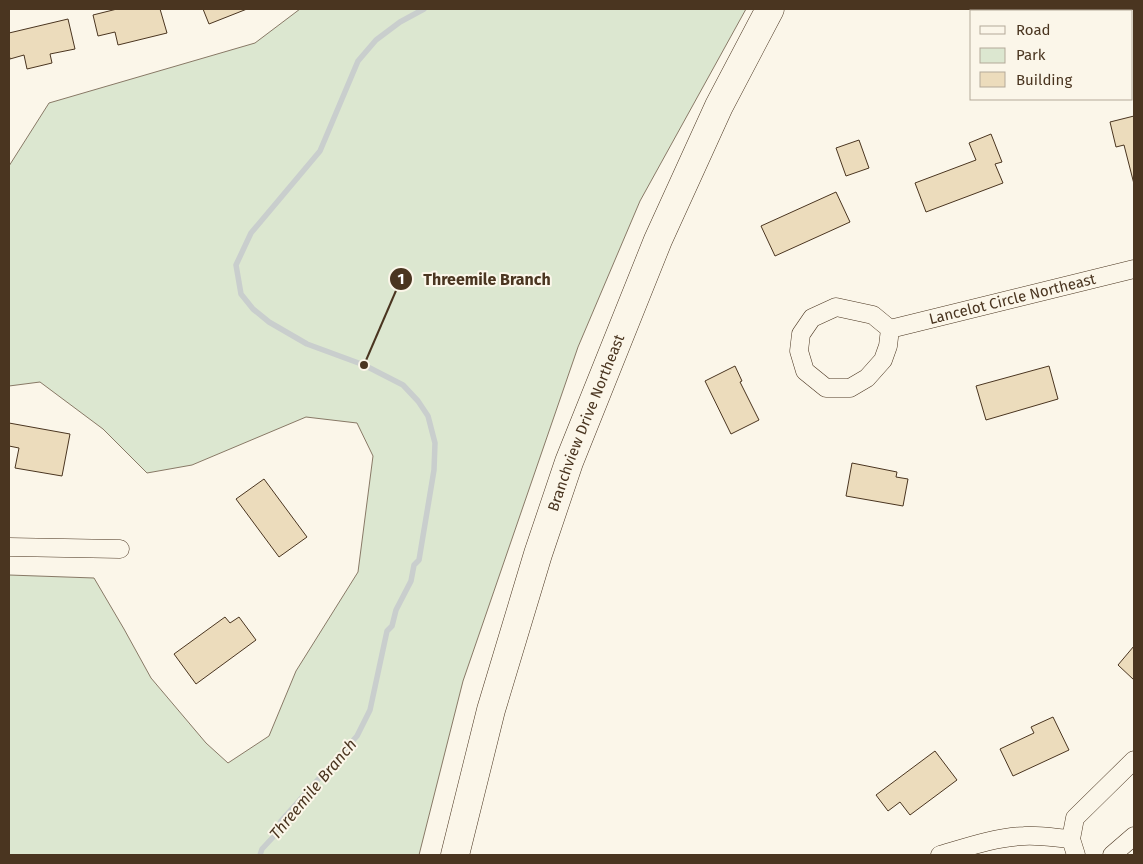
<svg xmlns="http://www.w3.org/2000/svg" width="1143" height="864" font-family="'Fira Sans',sans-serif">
<rect width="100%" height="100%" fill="#fbf6e9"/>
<path fill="#dce7d0" stroke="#887966" d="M300 9H746L640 201 578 347 463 681 419 855H9V575L94 578 124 629 151 678 206 743 228 763 269 736 296 671 358 572 373 456 357 423 306 417 192 465 147 473 103 429 40 382 9 386V166L49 103 255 43Z"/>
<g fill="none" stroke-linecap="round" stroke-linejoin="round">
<path stroke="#c9cecd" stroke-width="5.5" d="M260 855 262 849 275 835 281 821 357 736 370 710 387 631 392 626 396 610 411 581 414 565 419 560 434 470 435 443 428 416 418 401 403 385 364 365 307 344 269 322 253 309 241 294 236 265 251 233 320 151 358 61 376 40 400 22 424 9"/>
</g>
<path fill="#ecdcbc" stroke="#4a3520" d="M117 9H160L167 33 118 45 115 32 98 36 93 15Z
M203 9H247L209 24Z
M68 19 75 49 50 54 52 63 27 69 24 55 10 59 9 54V33Z
M1134 116V184L1124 145 1116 147 1110 122Z
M991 134 1002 162 995 164 1003 183 926 212 915 183 976 160 969 143Z
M859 140 869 168 846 176 836 148Z
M836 192 850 222 775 256 761 226Z
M735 366 742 381 740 382 759 420 731 434 705 381Z
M1049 366 1058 399 986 420 976 386Z
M9 423 70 434 62 476 15 468 19 448 9 446Z
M852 463 897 472 896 477 908 479 903 506 846 496Z
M264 479 307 537 279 557 236 499Z
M225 617 230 623 239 617 256 640 196 684 174 654Z
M1134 646V680L1118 665Z
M1053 717 1069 750 1013 776 1000 749 1034 733 1031 727Z
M935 751 957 780 910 815 900 802 888 811 876 795Z"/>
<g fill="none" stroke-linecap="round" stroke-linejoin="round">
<g stroke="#4a3520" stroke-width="19">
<g id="minor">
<path d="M836 307 873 315 890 329 888 346 883 360 867 378 850 388H826L805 371 799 351 801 334 812 318Z"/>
<path id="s1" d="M890 329 1134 269"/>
<path d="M9 547 120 549"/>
<path d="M940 855C967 847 996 837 1024 836 1040 835 1056 838 1071 839"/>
<path d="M1076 855 1071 839 1075 818 1134 760"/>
<path d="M1112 855 1134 836"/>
</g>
</g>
<g stroke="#4a3520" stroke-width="29">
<g id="primary">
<path id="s2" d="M455 855 491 710 538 554 569 462 658 240 719 106 770 9"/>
</g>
</g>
<use href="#minor" stroke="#fbf6e9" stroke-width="18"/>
<use href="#primary" stroke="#fbf6e9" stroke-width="28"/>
</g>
<g text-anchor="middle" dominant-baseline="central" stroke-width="4" stroke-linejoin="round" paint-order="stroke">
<g font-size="15" fill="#4a3520" stroke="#fbf6e9">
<text stroke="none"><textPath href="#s1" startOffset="126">Lancelot Circle Northeast</textPath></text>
<text stroke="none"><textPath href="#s2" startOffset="452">Branchview Drive Northeast</textPath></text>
</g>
<g font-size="16" font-style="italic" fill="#4a3520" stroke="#fbf6e9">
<text transform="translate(313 789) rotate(-50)">Threemile Branch</text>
</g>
</g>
<path fill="none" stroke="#4a3520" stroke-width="2" d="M364 365L401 279"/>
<g fill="#4a3520" stroke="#fbf6e9" stroke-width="2">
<circle cx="364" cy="365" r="5"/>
<circle cx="401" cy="279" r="12"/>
</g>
<g font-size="15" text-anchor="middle" font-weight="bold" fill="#fff">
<text x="401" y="284">1</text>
</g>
<g font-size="16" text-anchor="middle" font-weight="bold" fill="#4a3520" stroke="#fbf6e9" stroke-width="4" stroke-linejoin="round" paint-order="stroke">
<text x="487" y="285">Threemile Branch</text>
</g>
<rect width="1143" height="864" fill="none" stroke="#4a3520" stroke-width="20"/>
<rect x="970" y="10" width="162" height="90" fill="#fbf6e9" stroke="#b4a999"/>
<rect x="980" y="26" width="25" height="8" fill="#fbf6e9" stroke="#b4a999"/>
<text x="1016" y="35" font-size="15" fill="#4a3520">Road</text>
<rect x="980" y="48" width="25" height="15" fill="#dce7d0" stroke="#b4a999"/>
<text x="1016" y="60" font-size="15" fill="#4a3520">Park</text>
<rect x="980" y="72" width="25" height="15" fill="#ecdcbc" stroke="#b4a999"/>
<text x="1016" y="85" font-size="15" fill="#4a3520">Building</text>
</svg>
